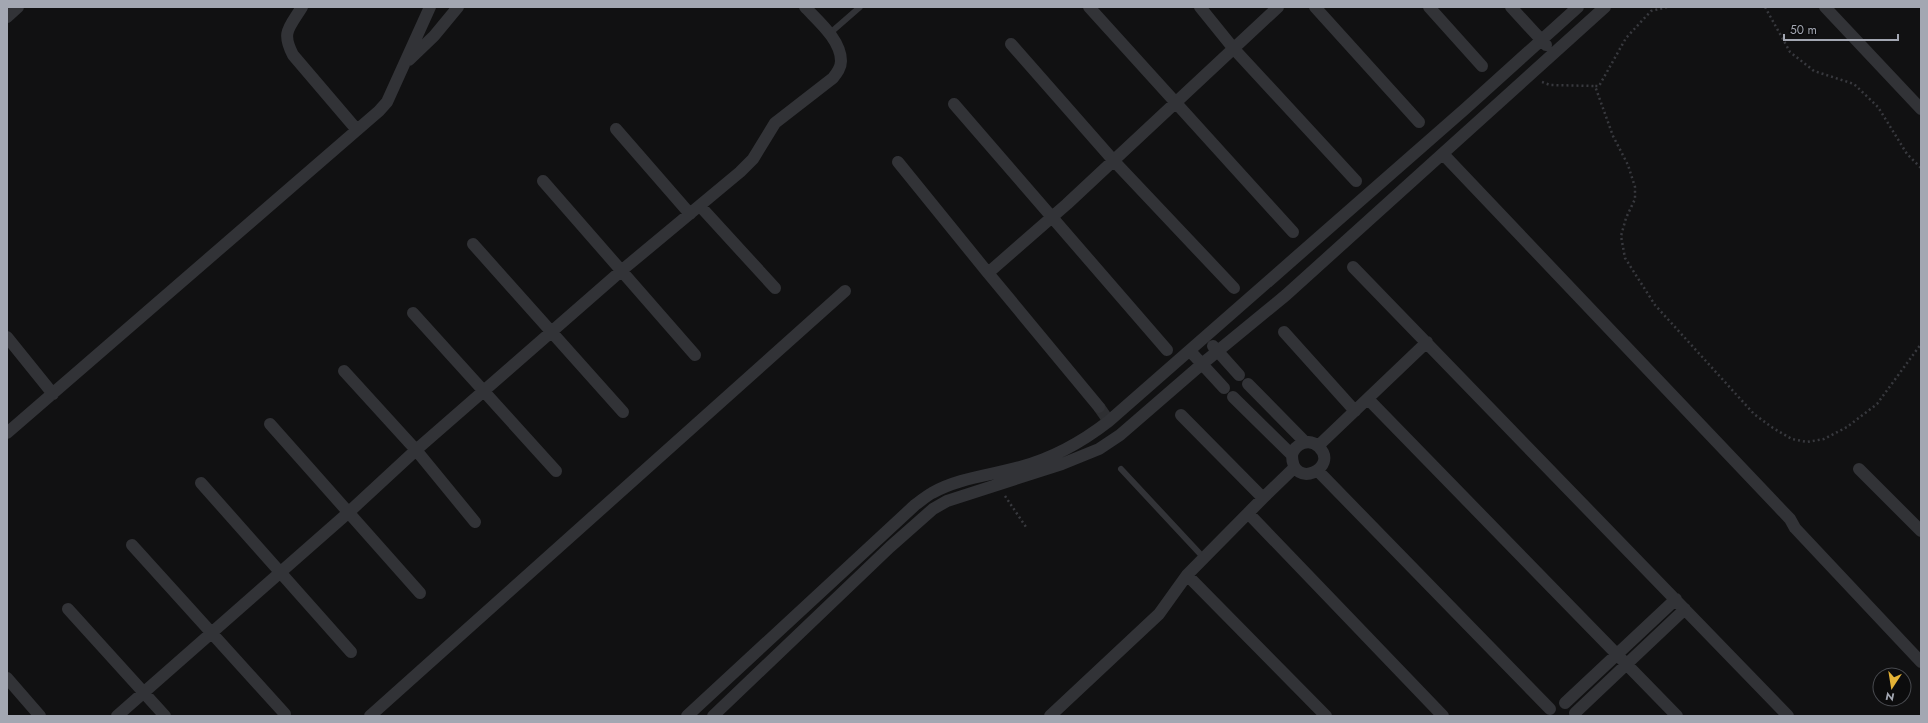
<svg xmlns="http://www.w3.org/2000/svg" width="1928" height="723" font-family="Jost,sans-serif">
<rect width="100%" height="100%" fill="#111112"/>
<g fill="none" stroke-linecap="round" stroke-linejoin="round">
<path stroke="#2e2f32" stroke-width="12" stroke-dasharray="12 6" stroke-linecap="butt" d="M1099 407 1106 417"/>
<path stroke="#38393e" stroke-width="2.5" stroke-dasharray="2 3" stroke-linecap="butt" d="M1667 7 1651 11 1626 38 1599 86H1595L1613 136 1628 165 1635 187V199L1626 218 1621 236 1625 258 1655 305 1754 414 1773 428 1792 439 1807 442 1824 439 1847 427 1877 404 1921 344
M1765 7 1790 52 1814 71 1854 84 1878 107 1907 154 1921 168
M1542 82 1550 85 1595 86
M1005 496 1026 527"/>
<path stroke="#323337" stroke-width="6" d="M829 34 860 7
M1121 469 1203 557"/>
<path stroke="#323337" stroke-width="12" d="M302 7C289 28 281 32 293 55L357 130
M1089 7 1293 232
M1200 7 1234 49 1356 181
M1315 7 1419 122
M1429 7 1482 66
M1511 7 1546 45
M1825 7 1921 109
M7 17 18 7
M1011 44 1113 160 1234 288
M409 60 434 36 458 7
M954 104 1167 350
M616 129 690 214
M1443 154 1790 519 1795 528 1921 662
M898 162 988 273
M543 181 695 355
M700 206 775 288
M473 244 623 412
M1353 267 1788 716
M413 313 556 471
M1284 332 1355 411
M7 337 53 394
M1213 346 1239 375
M1190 351 1224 388
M344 371 416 450 475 522
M1248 384 1305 442
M1233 397 1292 455C1292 491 1340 468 1319 447 1309 437 1295 444 1292 455
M1368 399 1677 716
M1099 407 988 273 1067 204 1278 7
M1181 415 1263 498 1294 468
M270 424 420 593
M7 433 379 111 387 102 430 7
M1318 446 1427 342
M1859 469 1921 531
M1318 471 1550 709
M201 483 351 652
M1248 513 1443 716
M132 545 285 714
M1187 575 1326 716
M68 609 165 716
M7 678 40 716
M1565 703 1676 599
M1575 713 1685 609
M117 716 349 512 416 450 621 271 740 172 753 159 775 123 833 78C837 73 841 68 841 61 841 40 818 21 805 7
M370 716 845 291
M687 716 915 505C921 501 926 496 932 493 958 478 992 475 1020 467 1054 458 1082 442 1109 421L1465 109 1578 7
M713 716 890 547 933 509 947 501 1062 464 1099 449 1120 435 1202 364 1286 295 1605 7
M1050 716 1159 614 1187 575 1263 498"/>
</g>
<rect width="1928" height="723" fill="none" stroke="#a3a7b2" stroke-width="16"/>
<g transform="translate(1892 687) rotate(192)"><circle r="19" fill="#0c0c0d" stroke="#484a4f"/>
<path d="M0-3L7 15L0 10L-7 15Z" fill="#e4b236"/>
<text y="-6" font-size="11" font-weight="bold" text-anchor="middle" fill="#a3a7b2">N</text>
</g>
<path d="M1784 34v6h114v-6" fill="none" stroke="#a3a7b2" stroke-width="2"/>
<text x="1790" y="34" font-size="12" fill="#a3a7b2" stroke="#0c0c0d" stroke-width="3" paint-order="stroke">50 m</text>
</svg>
